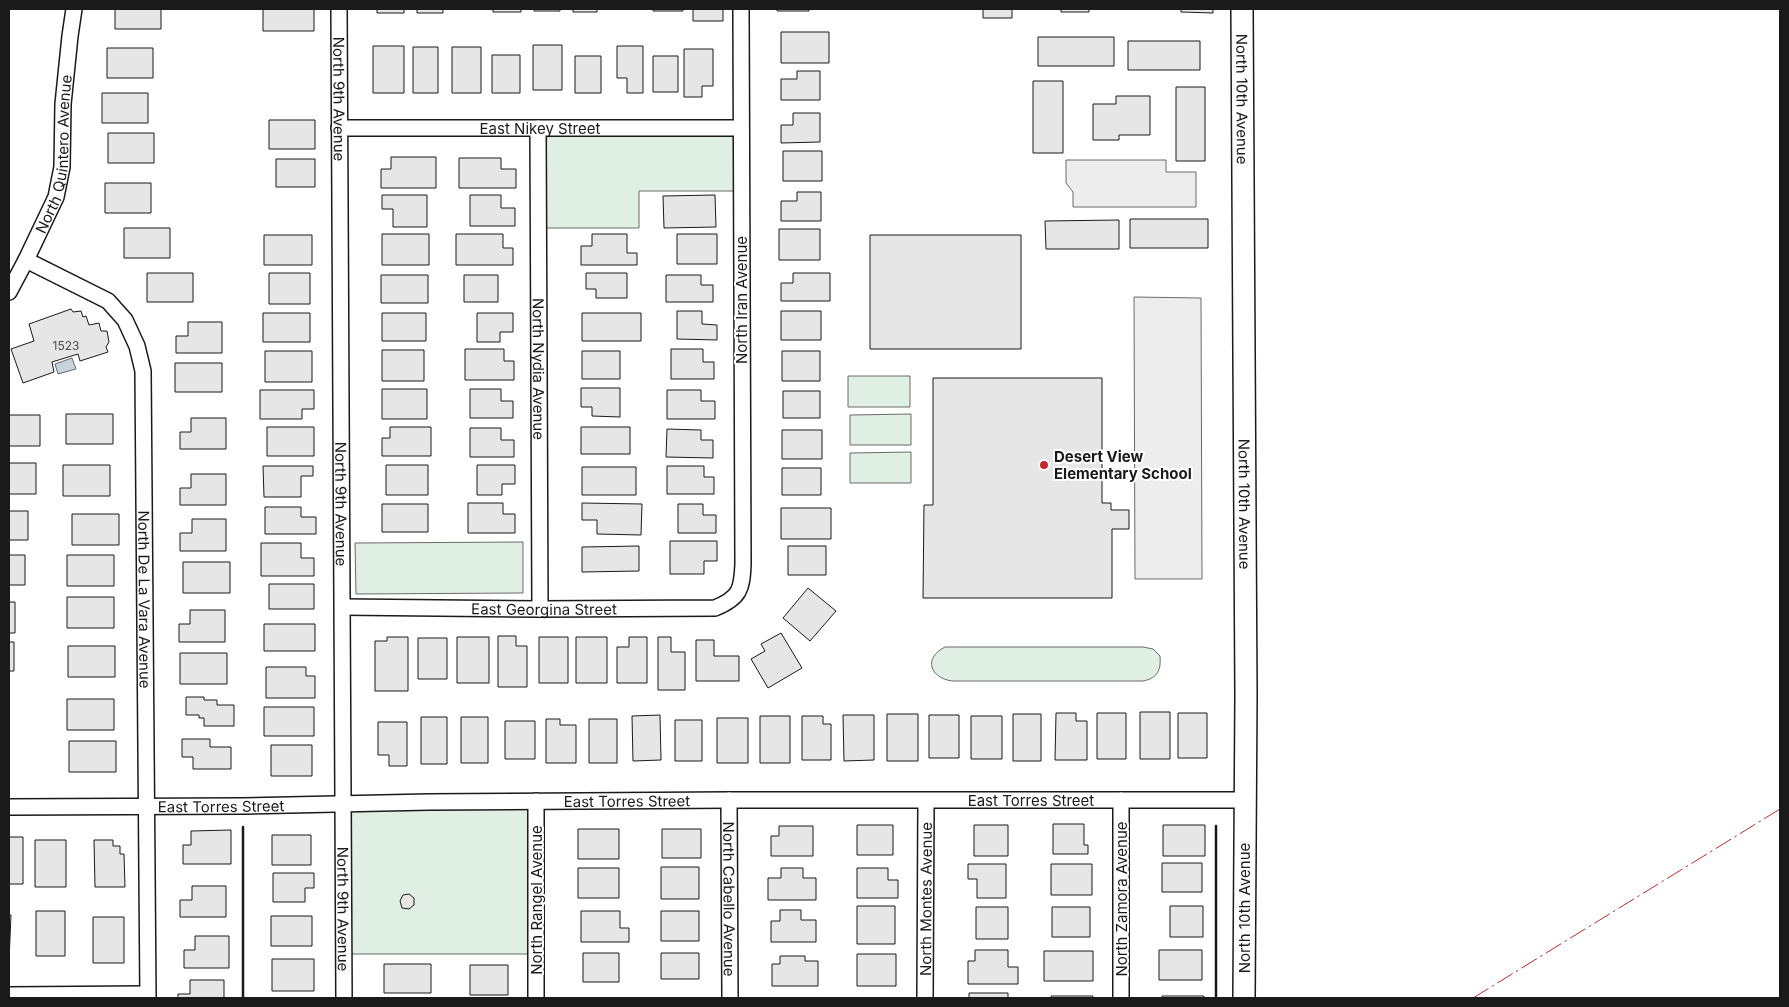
<svg xmlns="http://www.w3.org/2000/svg" width="1789" height="1007" font-family="Inter,sans-serif">
<rect width="100%" height="100%" fill="#fff"/>
<path fill="#e0efe3" stroke="#6a6a6a" d="M538 128H741V191H639V228H539Z
M848 376H910V407H848Z
M911 414V445H850V415Z
M911 452V483H850V453Z
M523 542V593L356 594 355 543Z
M945 647H1143L1153 649 1160 656C1161 670 1158 678 1143 681H952C930 678 923 658 945 647Z
M536 801V954H343V805Z"/>
<path fill="#ededed" stroke="#6a6a6a" d="M1066 160H1166V172H1196V207H1073V192L1066 183Z
M1134 297 1201 298 1202 579H1135Z"/>
<path fill="#c6d2dc" stroke="#6a6a6a" d="M72 358 76 369 58 374 55 364Z"/>
<path fill="#e6e6e6" stroke="#1a1a1a" d="M115 9H161V29H115Z
M263 9H314V31H263Z
M377 9H404V13H377Z
M417 9H443V13H417Z
M493 9H521V12H493Z
M534 9H560V11H534Z
M573 9H597V12H573Z
M653 9H683V11H653Z
M693 9H723V21H693Z
M777 9H809V11H777Z
M983 9H1012V18H983Z
M1061 9H1089V12H1061Z
M1181 9H1213V13L1181 12Z
M781 32H829V63H781Z
M1038 37H1114V66H1038Z
M1128 41H1200V70H1128Z
M533 45H562V90H533Z
M373 46H404V93H373Z
M617 46H643V93H627V78H617Z
M413 47H438V93H413Z
M452 47H481V93H452Z
M107 48H153V78H107Z
M684 49H713V86H702V97H684Z
M492 55H520V93H492Z
M575 56H601V93H575Z
M653 56H678V92H653Z
M797 71H820V100H781V79H797Z
M1033 81H1063V153H1033Z
M1176 87H1205V161H1176Z
M102 93H148V123H102Z
M1116 96H1150V135H1119V140H1093V104H1116Z
M793 113H820V142L781 143V125H793Z
M269 120H315V149H269Z
M108 133H154V163H108Z
M783 151H822V181H783Z
M391 157H436V188H381V169H391Z
M459 158H501V169H516V188H459Z
M276 159H315V187H276Z
M105 183H151V213H105Z
M797 192H821V221H781V201H797Z
M382 195H427V227H393V209H382Z
M470 195H501V208H515V226H470Z
M715 195 716 227 664 228 663 196Z
M1130 219H1208V248H1130Z
M1119 220V249H1046L1045 221Z
M124 228H170V258H124Z
M779 229H820V260H779Z
M382 234H429V265H382Z
M456 234H503V248H513V265H456Z
M592 234H627V253H637V265H581V246H592Z
M677 234H717V264H677Z
M264 235H312V265H264Z
M870 235H1021V349H870Z
M147 273H193V302H147Z
M269 273H310V304H269Z
M586 273H627V298H596V289H586Z
M793 273H830V301H781V283H793Z
M381 275H428V303H381Z
M464 275H498V302H464Z
M666 275H701V285H713V302H666Z
M71 309 73 312 81 311 83 317 86 316 89 325 99 323 101 331H107L109 342 106 347 108 352 80 361 78 354 52 362 54 372 23 383 11 349 34 341 29 324Z
M677 311H702V324L717 325V340L677 339Z
M781 311H821V340H781Z
M263 313H310V342H263Z
M382 313H426V341H382Z
M477 313H513V332H500V342H477Z
M582 313H641V341H582Z
M188 322H222V353H176V336H188Z
M465 349H504V361H514V380H465Z
M671 349H703V362H714V379H671Z
M382 350H424V381H382Z
M265 351H312V382H265Z
M582 351H620V379H582Z
M782 351H820V381H782Z
M175 363H222V392H175Z
M933 378H1102V503H1111V510H1129V529H1112V598H923L924 505H933Z
M581 388H620V417L592 416V407H581Z
M382 389H427V419H382Z
M470 389H501V401H513V418H470Z
M260 390H314V409H302V419H260Z
M667 390H701V401H715V419H667Z
M783 391H820V418H783Z
M66 414H113V444H66Z
M9 415H40V446H9Z
M191 418H226V449H180V432H191Z
M267 427H314V456H267Z
M390 427H431V456H382V438H390Z
M581 427H630V454H581Z
M470 428H501V440H514V457H470Z
M667 429 701 430V440H713V458L666 457Z
M782 430H822V459H782Z
M9 463H36V494H9Z
M63 465H110V496H63Z
M386 465H428V495H386Z
M477 465H515V484H502V495H477Z
M263 466H313V476H301V497H264Z
M667 466H704V477H714V494H667Z
M582 467H636V495H582Z
M782 468H821V495H782Z
M191 474H226V505H180V488H191Z
M468 503H503V514H515V533H468Z
M582 503 642 504 641 535 597 534V520H582Z
M382 504H428V532H382Z
M678 504H703V515H716V533H678Z
M265 507H301V517H316V534H265Z
M781 508H831V539H781Z
M9 511H28V540H9Z
M72 514H119V545H72Z
M192 519H226V551H180V533H192Z
M670 541H717V561H704V574H670Z
M261 543H301V558H314V576H261Z
M639 546V571L582 572V547Z
M788 546H826V575H788Z
M9 555H25V585H9Z
M67 555H114V586H67Z
M183 562H230V593H183Z
M269 584H314V609H269Z
M808 588 836 611 810 641 783 618Z
M67 597H114V628H67Z
M9 602H15V633H9Z
M190 610H225V642H179V624H190Z
M264 624H315V651H264Z
M781 633 802 668 768 688 751 659 765 651 761 644Z
M498 636H516V646H527V687H498Z
M387 637H408V691H375V641H387Z
M457 637H489V683H457Z
M539 637H568V683H539Z
M576 637H607V683H576Z
M629 637H647V683H617V647H629Z
M658 637H671V652H685V690H658Z
M418 638H447V679H418Z
M696 640H714V656H739V681H696Z
M9 642H14V671H9Z
M68 646H115V677H68Z
M180 653H227V684H180Z
M266 667H306V676H315V698H266Z
M186 697H204V700H217V705H234V726H204V718H199V715H186Z
M67 699H114V730H67Z
M264 707H314V736H264Z
M1140 712H1170V759H1140Z
M1056 713H1076V721H1087V760H1055Z
M1097 713H1126V759H1097Z
M1178 713H1207V758H1178Z
M887 714H918V761H887Z
M1013 714H1041V761H1013Z
M660 715 661 760 633 761 632 716Z
M843 715H874V760L844 761Z
M929 715H959V758H929Z
M760 716H790V763H760Z
M802 716H823V724H831V760H802Z
M971 716H1002V759H971Z
M421 717H447V764H421Z
M461 717H488V763H461Z
M717 718H748V763H717Z
M546 719H560V725H576V763H546Z
M589 719H617V763H589Z
M675 720H702V761H675Z
M505 721H535V759H505Z
M378 722H407V766H389V755H378Z
M182 739H210V747H231V769H193V757H182Z
M69 741H116V772H69Z
M271 745H312V776H271Z
M1053 824H1084V845H1088V854H1053Z
M857 825H893V855H857Z
M974 825H1008V856H974Z
M1163 825H1205V856H1163Z
M779 826H813V856H771V836H779Z
M578 829H619V859H578Z
M662 829H701V858H662Z
M231 830V864H183V845H191V831Z
M272 835H311V865H272Z
M9 837H23V884H9Z
M35 840H66V887H35Z
M94 840H113V846H120V854H124L125 887H95Z
M1162 863H1202V892H1162Z
M968 864H1006V898H977V879H968Z
M1051 864H1092V895H1051Z
M661 867H699V899H661Z
M578 868H619V898H578Z
M781 868H803V878H816V900H768V878H781Z
M857 868H888V880H898V898H857Z
M273 873H314V888H305V902H273Z
M192 886H226V917H180V900H192Z
M409 894 414 898V905L409 909 402 908 400 901 403 895Z
M857 906H895V944H857Z
M1170 906H1203V937H1170Z
M976 907H1008V939H976Z
M1052 907H1090V937H1052Z
M780 910H801V920H816V942H771V921H780Z
M36 911H65V956H36Z
M581 911H620V928H629V942H581Z
M661 911H699V941H661Z
M9 915H11L9 961Z
M271 916H312V946H271Z
M93 917H124V963H93Z
M195 936H229V968H184V950H195Z
M975 950H1008V967H1018V984H968V961H975Z
M1159 950H1202V980H1159Z
M1044 951H1093V981H1044Z
M583 953H619V982H583Z
M661 953H699V979H661Z
M857 954H896V986H857Z
M780 956H805V961H818V986H772V964H780Z
M272 959H314V991H272Z
M384 964H431V993H384Z
M470 965H508V995H470Z
M190 980H224V998H178V994H190Z
M969 993H1008V998H969Z
M1051 996H1093V998H1051Z
M1162 996H1204V998H1162Z"/>
<g fill="none" stroke-linecap="round" stroke-linejoin="round">
<g stroke="#1a1a1a" stroke-width="18">
<g id="street">
<path id="s1" d="M339 9 344 998"/>
<path id="s2" d="M339 128H741"/>
<path id="s3" d="M538 128 540 609"/>
<path id="s4" d="M26 260 108 301 125 320 137 346 143 371 148 998"/>
<path id="s5" d="M9 292 26 260 56 197 62 167 63 104 70 36 74 9"/>
<path id="s6" d="M343 607 540 609 715 608C740 598 742 589 743 564L741 9"/>
<path id="s7" d="M729 800 730 998"/>
<path d="M1121 800V998"/>
<path id="s8" d="M9 807 243 806 429 802 729 800H1245"/>
<path d="M9 995 147 994"/>
<path d="M536 998V801"/>
<path id="s9" d="M925 998 926 801"/>
</g>
</g>
<g stroke="#1a1a1a" stroke-width="24">
<g id="secondary">
<path id="s10" d="M1242 9 1246 696 1244 998"/>
</g>
</g>
<use href="#street" stroke="#fff" stroke-width="15"/>
<use href="#secondary" stroke="#fff" stroke-width="21"/>
<path stroke="#1a1a1a" stroke-width="2.5" d="M1216 826V998
M243 827V998"/>
<path stroke="#c62828" stroke-width="1" stroke-dasharray="18 4 2.5 4" stroke-linecap="butt" d="M1473 998 1780 809"/>
</g>
<circle fill="#c62828" stroke="#fff" stroke-width="2" cx="1044" cy="465" r="5"/>
<g text-anchor="middle" dominant-baseline="central" stroke-width="4" stroke-linejoin="round" paint-order="stroke">
<g font-size="12" fill="#4d4d4d">
<text x="66" y="345">1523</text>
</g>
<g font-size="15" fill="#1a1a1a" stroke="#fff">
<text stroke="none"><textPath href="#s1" startOffset="90">North 9th Avenue</textPath></text>
<text stroke="none"><textPath href="#s10" startOffset="90">North 10th Avenue</textPath></text>
<text stroke="none"><textPath href="#s2" startOffset="201">East Nikey Street</textPath></text>
<text stroke="none"><textPath href="#s5" startOffset="148">North Quintero Avenue</textPath></text>
<text transform="translate(741 300) rotate(-90)">North Iran Avenue</text>
<text stroke="none"><textPath href="#s3" startOffset="241">North Nydia Avenue</textPath></text>
<text stroke="none"><textPath href="#s1" startOffset="495">North 9th Avenue</textPath></text>
<text stroke="none"><textPath href="#s10" startOffset="495">North 10th Avenue</textPath></text>
<text stroke="none"><textPath href="#s4" startOffset="400">North De La Vara Avenue</textPath></text>
<text stroke="none"><textPath href="#s6" startOffset="201">East Georgina Street</textPath></text>
<text stroke="none"><textPath href="#s8" startOffset="618">East Torres Street</textPath></text>
<text stroke="none"><textPath href="#s8" startOffset="1022">East Torres Street</textPath></text>
<text stroke="none"><textPath href="#s8" startOffset="212">East Torres Street</textPath></text>
<text stroke="none"><textPath href="#s7" startOffset="99">North Cabello Avenue</textPath></text>
<text stroke="none"><textPath href="#s9" startOffset="99">North Montes Avenue</textPath></text>
<text transform="translate(1121 899) rotate(-90)">North Zamora Avenue</text>
<text transform="translate(536 900) rotate(-90)">North Rangel Avenue</text>
<text stroke="none"><textPath href="#s1" startOffset="900">North 9th Avenue</textPath></text>
<text transform="translate(1244 908) rotate(-90)">North 10th Avenue</text>
</g>
<g font-size="15" font-weight="bold" fill="#1a1a1a" stroke="#fff" text-anchor="start">
<text x="1054" y="456">Desert View<tspan x="1054" dy="17">Elementary School</tspan></text>
</g>
</g>
<rect width="1789" height="1007" fill="none" stroke="#1a1a1a" stroke-width="20"/>
</svg>
